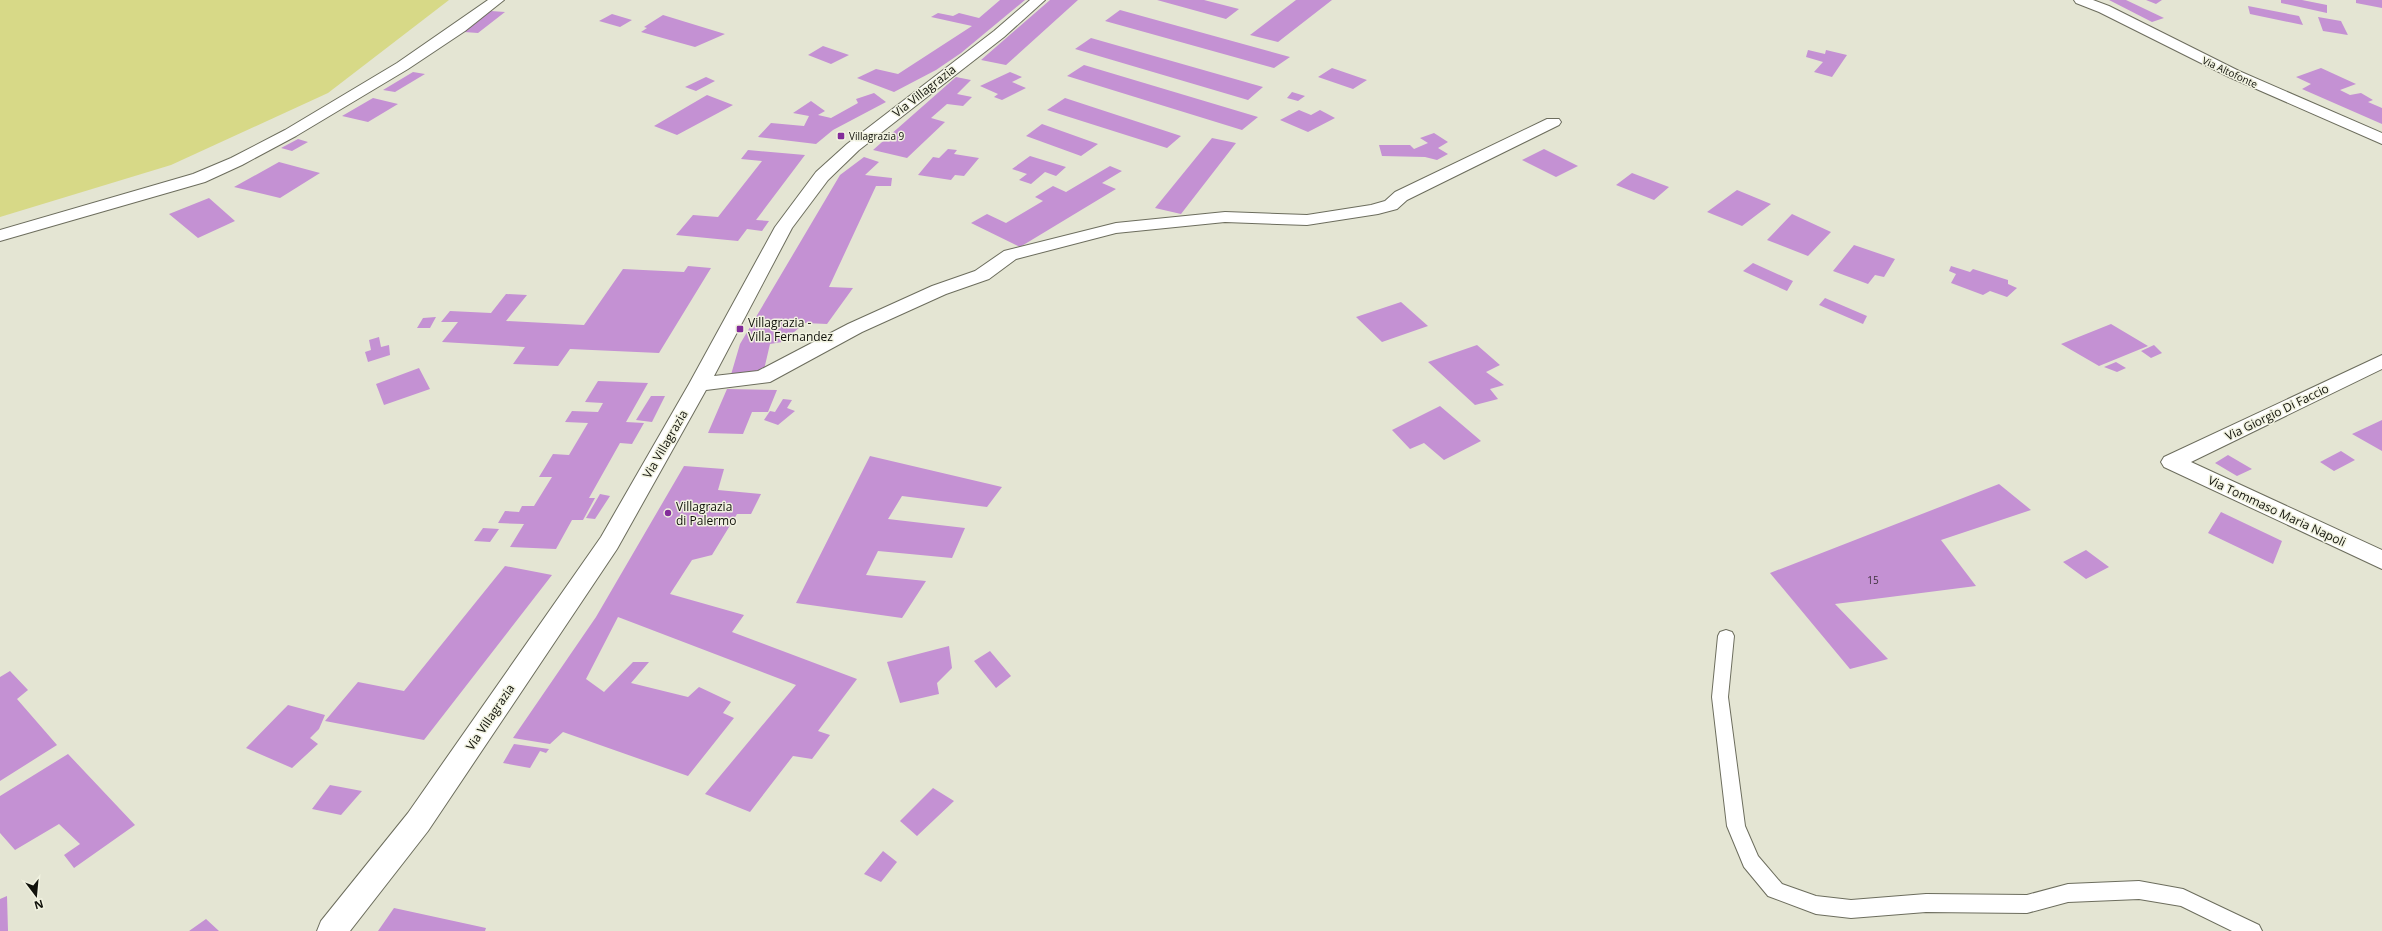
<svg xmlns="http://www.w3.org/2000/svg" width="2382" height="931" font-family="'Open Sans',sans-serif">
<rect width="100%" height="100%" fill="#e4e5d3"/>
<path fill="#d7d987" d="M0 0H449L328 93 171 165 0 217Z"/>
<path fill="#c491d3" d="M1000 0H1025L961 53 936 70 894 92 857 78 876 69 898 74 972 26 931 17 938 13 953 16 959 13 979 18Z
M1050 0H1078L1006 65 981 60Z
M1157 0H1204L1239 9 1226 19Z
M1296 0H1332L1278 42 1250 35Z
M2109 0H2126L2164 18 2152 22Z
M2146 0H2162L2156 4Z
M2281 0H2302L2327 5V13L2281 3Z
M2356 0H2382V8L2356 3Z
M2248 6 2299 16 2303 25 2250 14Z
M1120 10 1290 57 1274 68 1105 21Z
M491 11 505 12 478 33 464 32Z
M612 14 632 20 620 27 599 21Z
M663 15 725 34 695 47 641 32 647 28 644 27Z
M2318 17 2341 21 2348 35 2323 31Z
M1091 38 1263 87 1248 100 1075 49Z
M823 46 849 55 831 64 808 55Z
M1808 50 1825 54 1826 50 1847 55 1832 77 1814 72 1823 62 1806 57Z
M1084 65 1258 117 1242 130 1067 76Z
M1332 68 1367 80 1353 89 1318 77Z
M2321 68 2356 84 2340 90 2350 95 2361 93 2373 100 2368 102 2382 108V124L2302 89 2311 84 2296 77Z
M413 72 425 74 395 92 383 90Z
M1010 72 1022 77 1012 82 1026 88 1002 100 994 97 998 94 980 86Z
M706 77 715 81 696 91 685 87Z
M956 77 971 80 957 94 972 97 963 106 947 104 931 118 945 122 907 158 873 150Z
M1292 92 1305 96 1298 101 1287 98Z
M874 93 886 102 833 130 816 144 758 137 771 123 804 126 809 116 793 113 811 101 825 111 818 115 831 118 858 103 856 99Z
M707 95 733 105 677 135 654 126Z
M373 98 398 104 368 122 342 116Z
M1065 98 1181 136 1167 148 1047 110Z
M1299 110 1311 115 1320 110 1335 118 1308 132 1280 120Z
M1042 124 1098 144 1081 156 1026 136Z
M1434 133 1448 142 1438 148 1448 154 1437 160 1425 157 1382 156 1379 145H1410L1414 149 1428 143 1420 138Z
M1212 138 1236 143 1181 214 1155 208Z
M298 139 308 142 292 151 281 148Z
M948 149 957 150 954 154 979 158 964 176 955 175 951 180 918 175 933 157 939 158Z
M1544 149 1578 166 1556 177 1522 160Z
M748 150 805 155 756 220 769 221 762 231 747 229 738 241 676 235 693 215 718 217 762 161 741 159Z
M1030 156 1066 167 1056 176 1045 172 1031 184 1019 180 1027 174 1012 169Z
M864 157 879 162 865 175 892 178 891 186H876L829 287 853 288 827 324 805 323 782 342 770 344 763 374 730 378 740 344 840 175Z
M279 162 320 173 280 198 234 187Z
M1110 166 1122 171 1102 183 1116 189 1020 247 971 223 987 214 1006 223 1043 201 1035 197 1053 186 1066 192Z
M1632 173 1669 187 1654 200 1616 185Z
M1737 190 1771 204 1742 226 1707 212Z
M209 198 235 221 198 238 169 214Z
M1792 214 1831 232 1808 256 1767 240Z
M1854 245 1895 259 1884 277 1875 275 1868 284 1833 271Z
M1753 263 1793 281 1787 291 1743 271Z
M688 266 711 268 659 353 570 349 558 366 513 364 525 347 442 342 458 322H441L450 311 491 313 506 294 527 295 506 321 584 325 623 269 684 272Z
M1951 266 1970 272 1973 269 2008 280V284L2017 288 2007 297 1990 291 1983 295 1951 283 1956 274 1949 271Z
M1825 298 1867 316 1863 324 1819 305Z
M1401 302 1428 326 1382 342 1356 317Z
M436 317 430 328H417L423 318Z
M2111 324 2148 346 2099 366 2061 344Z
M379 337 381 347 389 345 390 355 368 362 365 352 371 350 369 340Z
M1477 345 1500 365 1486 372 1504 385 1490 389 1498 399 1475 405 1428 362Z
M2154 345 2162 353 2151 358 2141 351Z
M2116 362 2126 368 2117 372 2104 367Z
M419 368 430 389 384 405 376 384Z
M598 381 648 383 626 422 644 423 632 444 620 443 589 498H595L583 520H572L556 549 510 547 524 524 498 523 505 511 519 512 522 506H534L552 477H539L553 454 569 455 588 423 565 422 572 411 598 412 603 403 585 402Z
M727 389 777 390 768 412H752L743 434 708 433Z
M651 396H665L652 422 636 420Z
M783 399 792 400 787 408 795 411 778 425 764 420 770 411 775 412Z
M1440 406 1481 441 1444 460 1424 443 1410 449 1392 430Z
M2382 420V451L2352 434Z
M2341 451 2355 460 2334 471 2320 462Z
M2228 455 2252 469 2237 476 2215 463Z
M870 456 1002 487 987 507 902 496 888 519 965 528 952 558 878 551 866 575 926 581 902 618 796 603Z
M684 466 724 469 718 490 761 494 751 514H737L712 555 692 560 670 594 744 615 732 632 857 679 818 731 830 735 812 759 793 756 750 812 705 794 796 685 618 617 586 679 604 692 633 662H649L631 683 688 697 699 687 731 702 723 713 734 718 688 776 563 732 550 744 513 738 596 617Z
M1999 484 2031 510 1941 540 1976 586 1835 604 1888 659 1850 669 1770 573Z
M600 494 610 496 595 519 586 518Z
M2221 512 2282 541 2273 564 2208 533Z
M483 528 499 529 490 542 474 541Z
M2086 550 2109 567 2086 579 2063 562Z
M505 566 552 575 424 740 325 721 358 682 404 691Z
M949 646 952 668 937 683 939 694 900 703 887 662Z
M990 651 1011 676 996 688 974 661Z
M10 671 28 690 17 699 57 745 0 781V677Z
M288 705 325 715 319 729 310 738 318 744 292 768 246 748Z
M514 744 549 749 546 753 540 751 530 768 503 763Z
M68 754 135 825 74 868 64 855 80 844 59 824 15 850 0 833V796Z
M330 785 362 791 341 815 312 809Z
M933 788 954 801 917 836 900 821Z
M883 851 897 862 881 882 864 874Z
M7 896 8 931H0V899Z
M394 908 486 928 485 931H378Z
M206 919 219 931H189Z"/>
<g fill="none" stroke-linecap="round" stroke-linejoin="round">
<g stroke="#6c6d5d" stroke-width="2">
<path id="lane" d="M1726 630 1732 632 1734 636 1728 697 1745 826 1758 856 1782 884 1816 896 1851 900 1926 894 2027 895 2068 884 2139 881 2183 889 2259 925 2262 931H2232L2181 906 2139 899 2068 902 2027 913 1926 912 1851 918 1816 914 1768 896 1744 867 1727 826 1712 697 1718 636 1720 632Z"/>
</g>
<g stroke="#6c6d5d" stroke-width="2">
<path id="street" d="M488 0H504L465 31 408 69 296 136 242 165 205 182 0 241V230L193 174 231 158 285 130 397 63Z
M1030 0H1045L1004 37 859 150 828 180 792 228 714 376 758 371 848 324 932 286 975 271 1004 251 1116 223 1225 212 1307 215 1371 205 1385 201 1395 192 1547 119H1559L1561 122 1559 125 1407 200 1397 209 1378 214 1307 225 1225 222 1116 233 1016 259 989 279 946 294 862 332 770 382 706 390 617 549 428 831 350 931H317L321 921 408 813 601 537 689 384 775 227 816 172 847 144 994 31Z
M2382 355V369L2191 462 2382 550V569L2164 467 2161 462 2164 457Z"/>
</g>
<g stroke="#6c6d5d" stroke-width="2">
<path id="secondary" d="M2074 0H2093L2109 6 2239 71 2382 133V144L2229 77 2099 12 2076 3Z"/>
</g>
<use href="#lane" fill="#fff" fill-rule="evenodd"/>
<use href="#street" fill="#fff" fill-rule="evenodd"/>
<use href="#secondary" fill="#fff" fill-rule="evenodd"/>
</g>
<g fill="#832c9a" stroke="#f1f2e0" stroke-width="1.5">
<rect x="837" y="132" width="8" height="8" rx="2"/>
<rect x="736" y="325" width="8" height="8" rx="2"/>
<circle cx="668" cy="513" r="4"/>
</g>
<g text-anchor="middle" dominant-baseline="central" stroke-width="3" stroke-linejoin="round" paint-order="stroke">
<g font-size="10" fill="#11120b" stroke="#f1f2e0">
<text transform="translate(2230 72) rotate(25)">Via Altofonte</text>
</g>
<g font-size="10" fill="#11120b" stroke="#f1f2e0" text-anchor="start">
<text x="849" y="136">Villagrazia 9</text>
</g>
<g font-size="10" fill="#3e323d">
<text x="1873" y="580">15</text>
</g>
<g font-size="12" fill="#11120b" stroke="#f1f2e0">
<text transform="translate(924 91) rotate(-38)">Via Villagrazia</text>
<text transform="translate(2277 412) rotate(-26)">Via Giorgio Di Faccio</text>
<text transform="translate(665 444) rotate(-60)">Via Villagrazia</text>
<text transform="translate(2277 511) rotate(25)">Via Tommaso Maria Napoli</text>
<text transform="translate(490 717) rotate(-56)">Via Villagrazia</text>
</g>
<g font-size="12" fill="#11120b" stroke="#f1f2e0" text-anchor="start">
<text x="748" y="322">Villagrazia -<tspan x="748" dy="14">Villa Fernandez</tspan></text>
<text x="676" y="506">Villagrazia<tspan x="676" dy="14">di Palermo</tspan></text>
</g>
</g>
<g transform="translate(36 895) rotate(164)" stroke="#f1f2e0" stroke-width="3" paint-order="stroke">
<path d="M0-3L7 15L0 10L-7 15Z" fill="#11120b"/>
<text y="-6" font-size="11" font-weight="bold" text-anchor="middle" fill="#11120b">N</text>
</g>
</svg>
